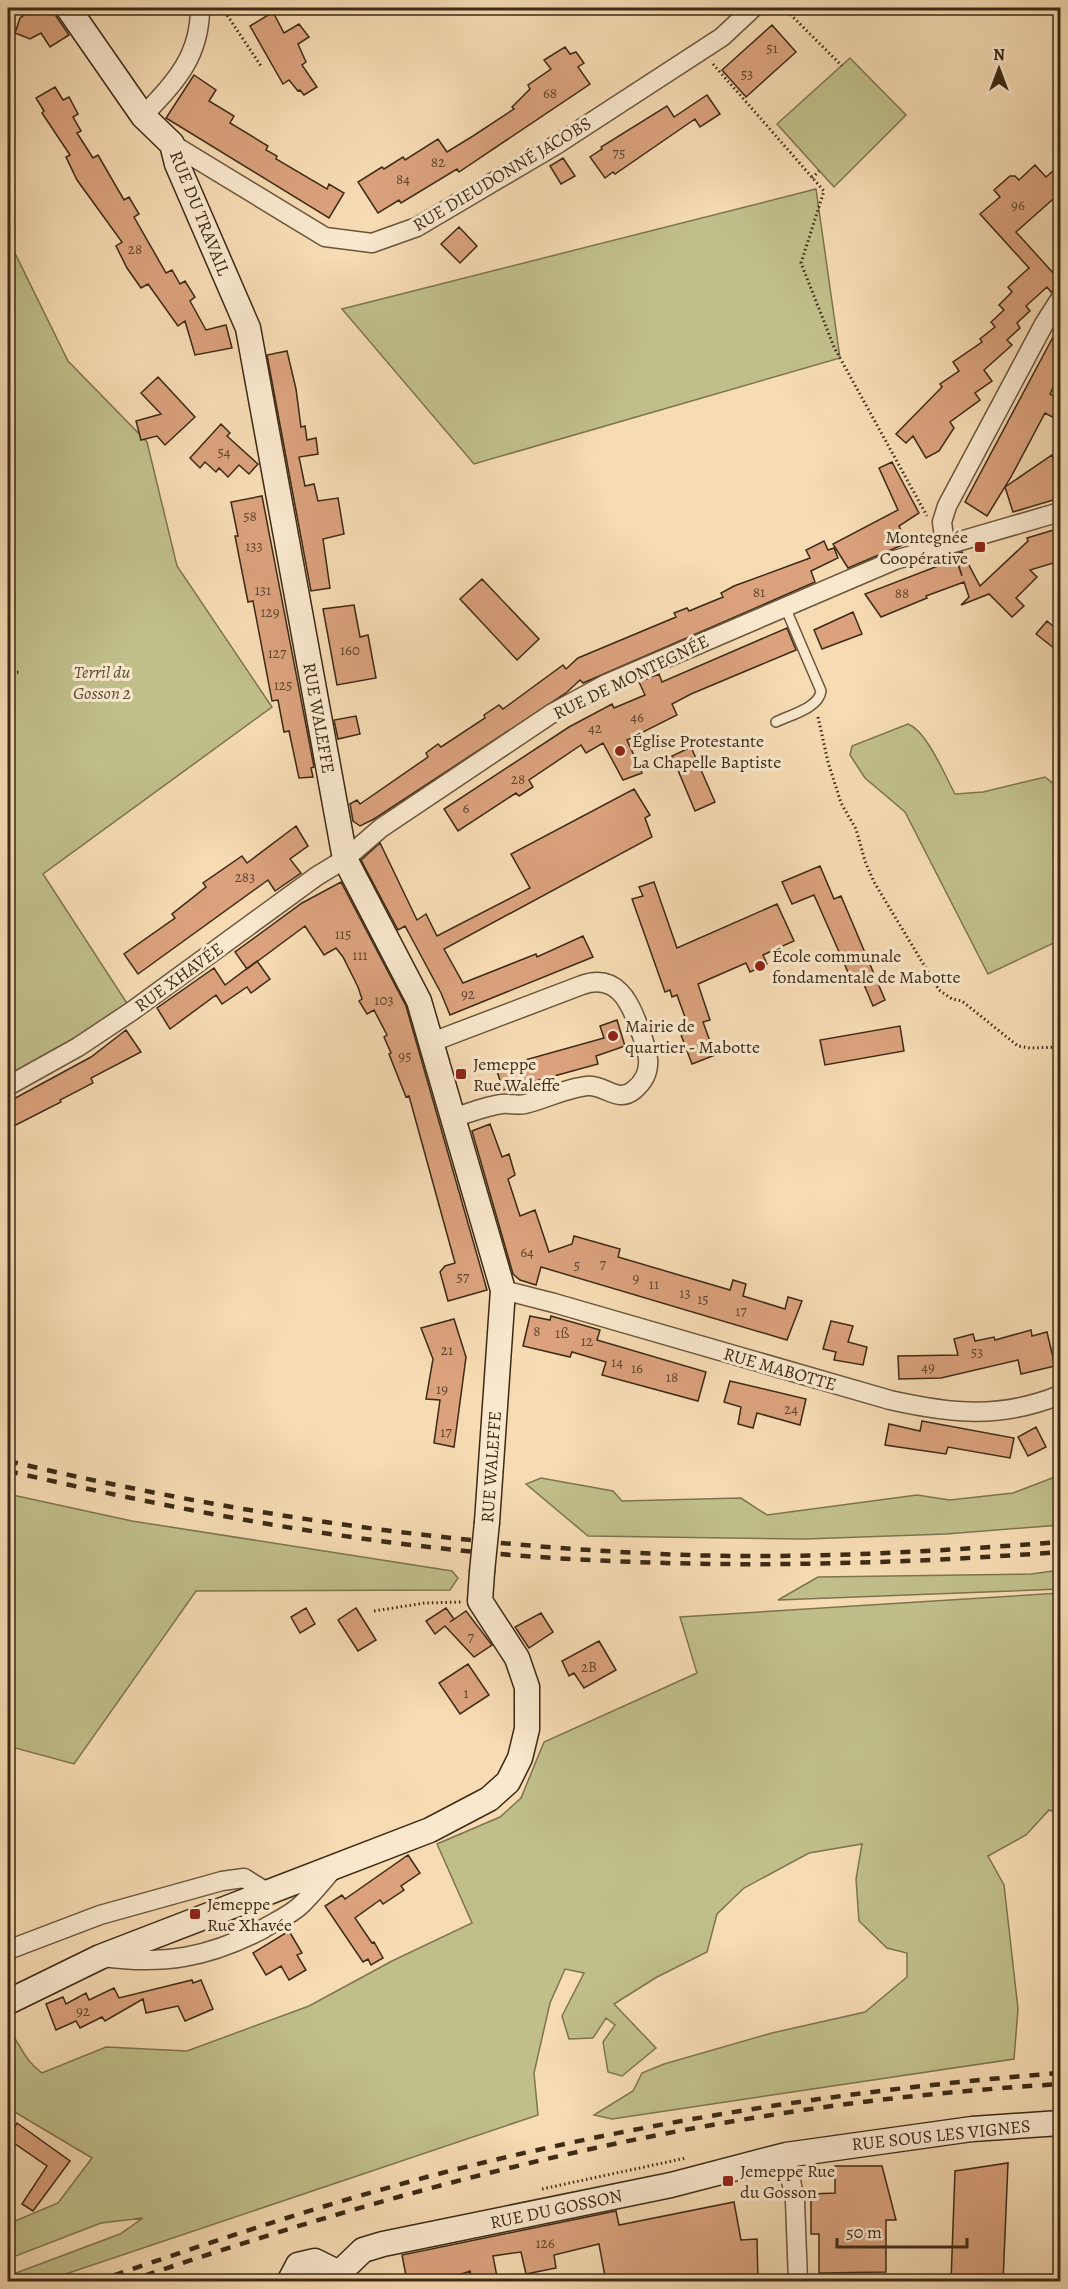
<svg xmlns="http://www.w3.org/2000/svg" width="1068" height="2289" font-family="Alegreya,serif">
<rect width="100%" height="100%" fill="#f6dbb3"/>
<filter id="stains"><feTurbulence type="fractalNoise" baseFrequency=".00333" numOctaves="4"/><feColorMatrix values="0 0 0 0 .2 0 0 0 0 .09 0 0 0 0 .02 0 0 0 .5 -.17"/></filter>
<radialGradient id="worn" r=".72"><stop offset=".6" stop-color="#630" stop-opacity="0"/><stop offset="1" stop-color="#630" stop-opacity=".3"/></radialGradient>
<path fill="#c0bf8a" stroke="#7e7450" stroke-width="1.5" d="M850 58 906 115 834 187 777 124Z
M816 189 840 358 474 464 342 309Z
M8 239 68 361 147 442 177 566 272 707 43 874 132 1011 8 1084Z
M908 724C927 731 945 776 955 794L983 792 1045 777 1054 784 1060 785V940L988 974 905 812 865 778 850 755 852 746Z
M1060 1475V1525L946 1534 805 1539 588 1536 526 1484 541 1478 613 1491 622 1501 741 1498 767 1515 917 1495 950 1500 1013 1493Z
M8 1494 132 1521 452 1571 458 1578 450 1590 196 1591 74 1764 8 1746Z
M1060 1570V1589L778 1600 818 1577 1031 1574Z
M1060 1593V1814L1049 1810 1026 1835 988 1856 1004 1885 1018 2009 1014 2059 612 2119 594 2115 633 2091 642 2073 664 2064 772 2033 865 2012 907 1977V1953L887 1948 859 1921 856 1879 862 1844 809 1853 744 1888 717 1914 707 1952 657 1977 614 2004 656 2048 622 2076 608 2072 603 2042 615 2025 606 2018 593 2038 569 2039 562 2016 584 1973 565 1969 550 2003 534 2073 538 2115 45 2281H8V2276L120 2234 143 2218 101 2223 8 2259V2224L58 2203 92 2158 8 2108V2029C22 2046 23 2059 42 2073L106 2047 187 2051 309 2006 392 1961 472 1923 437 1844 500 1817 521 1798 544 1742 697 1673 680 1617Z"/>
<path fill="#dba27d" stroke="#3d2a15" stroke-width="1.5" d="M34 8H54L56 16 69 35 50 47 41 33 30 39 15 33 20 18Z
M273 12 284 33 299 24 309 37 298 44 306 62 302 65 317 87 304 95 300 90 298 91 289 80 283 84 250 26Z
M772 25 796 52 746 97 722 70Z
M565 47 570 54 576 52 584 63 578 67 590 84 459 172 457 169 401 203 399 200 378 213 358 182 382 167 384 169 403 157 405 160 438 139 447 152 473 136 514 109 512 107 530 89 528 85 551 69 544 60Z
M194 75 216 90 209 101 234 116 230 123 268 146 266 150 277 156 276 159 327 189 329 184 344 193 329 218 166 118Z
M55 87 63 100 69 97 78 114 73 117 81 131 77 133 93 158 98 155 124 200 129 197 139 214 134 217 166 273 172 270 180 284 185 281 195 297 190 301 206 330 226 325 232 348 195 355 185 321 178 326 148 284 141 288 127 268 116 246 122 242 77 180 66 157 70 155 42 113 44 111 36 98Z
M707 95 720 114 700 127 695 119 615 174 613 172 605 178 590 157 602 149 601 147 667 106 674 117Z
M563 158 575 176 561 184 550 166Z
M1035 165 1046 177 1060 165V193L1016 232 1055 275 1054 290 1051 292 1047 287 1026 306 1030 311 1017 323 1020 328 1007 340 1012 345 984 370 992 381 975 393 980 400 950 422 954 428 939 451 926 458 913 436 906 443 896 434 942 387 940 384 959 371 953 362 982 342 980 339 995 327 991 322 1004 310 999 305 1012 292 1008 287 1029 268 980 214 1000 197 994 190 1010 176H1015L1019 180Z
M459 227 477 246 460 263 441 244Z
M1060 324V373L1050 394 1060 400V421L1045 413 1011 477 987 516 965 502Z
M287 351 296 389 301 427 305 426 307 440 316 438 318 454 299 457 305 486 314 484 318 501 338 498 344 534 323 539 330 588 311 591 267 355Z
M158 377 195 417 165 445 157 436 141 440 136 421 161 414 141 393Z
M221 424 230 433 227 436 258 464 249 474 239 465 228 477 219 468 216 472 205 462 200 468 190 458Z
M1052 455 1055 464 1060 462V498L1013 512 1005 487Z
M892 462 919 513 899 526 907 543 848 568 833 544 898 510 879 468Z
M262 496 314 767 311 768 313 777 299 778 289 731 284 732 278 700 272 701 253 601 248 602 235 536H238L231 502Z
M1060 528V561L1030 570 1037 577 1016 598 1024 606 1012 617 989 594 961 605 969 597 964 582 926 596 927 598 881 617 865 594 956 559 962 576 955 554 962 552 980 586 1028 541 1027 538Z
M824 541 828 550 834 548 838 558 811 571 815 582 583 683 580 680 566 693 374 819 360 826 353 821 350 804 357 800 360 804 428 757 426 753 438 744 441 747 485 718 484 715 499 705 503 709 563 665 566 669 578 658 676 617 674 613 687 608 689 611 723 597 721 593 734 586 810 558 806 550Z
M482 579 539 639 517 660 460 599Z
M354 605 360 637 368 635 376 678 337 685 323 609Z
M853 612 862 634 822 649 814 630Z
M1047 621 1060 632V653L1036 634Z
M787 628 796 650 691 694 672 704 677 715 627 740 642 773 623 780 603 743 586 753 581 745 529 780 533 787 519 796 516 793 458 831 444 809 569 727 612 704 614 708 645 695 639 682 659 674 662 682Z
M356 716 360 734 338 739 334 720Z
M691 747 715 802 695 811 672 756Z
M634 789 650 815 645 818 652 837 444 949 463 983 536 954 537 957 583 936 593 957 450 1015 441 993 405 926 398 930 361 860 380 843 417 920 426 914 437 936 530 888 511 854Z
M296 826 308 846 290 859 301 873 275 891 268 880 138 974 124 954 175 918 172 914 206 887 203 883 242 856 247 863Z
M820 866 834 899 841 896 885 1000 873 1006 860 975 851 979 814 895 792 904 782 882Z
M341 882 406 1006 487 1290 448 1301 440 1272 445 1266 455 1263 409 1096 406 1097 389 1054 391 1053 384 1037 387 1035 374 1010 367 1014 359 1001 362 999 358 987 343 957 336 948 324 955 305 926 247 969 235 952 302 903Z
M654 882 677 948 777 904 794 941 763 955 767 964 750 972 746 963 698 984 710 1020 703 1022 715 1055 692 1064 681 1035 690 1031 677 995 672 997 670 990 665 992 632 899 643 896 639 887Z
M257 961 270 979 251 993 247 987 222 1004 216 995 170 1029 157 1008 214 968 225 985Z
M617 1020 625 1046 596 1056 598 1064 503 1090 496 1068 604 1038 600 1026Z
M900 1026 904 1051 825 1065 820 1040Z
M126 1030 141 1052 91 1078 93 1083 60 1100 61 1102 8 1129V1102L91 1057Z
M490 1124 502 1157 509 1154 515 1175 508 1179 520 1216 535 1210 549 1252 572 1244 574 1236 620 1249 618 1257 730 1290 733 1280 746 1284 743 1296 785 1309 788 1297 802 1301 787 1340 541 1267 536 1285 520 1280 513 1274 472 1131Z
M530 1316 550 1320 551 1316 600 1330 597 1340 706 1372 698 1401 602 1375 606 1362 572 1352 570 1357 523 1346Z
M454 1319 466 1357 454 1447 434 1443 440 1400 426 1399 433 1359 421 1328Z
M831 1321 853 1326 848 1342 867 1347 863 1365 834 1360 836 1352 823 1349Z
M1031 1330 1032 1336 1047 1332 1055 1366 1021 1374 1018 1360 941 1378 899 1379 898 1356 958 1355 954 1339 973 1334 975 1341 994 1337 995 1340Z
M730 1381 806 1399 800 1425 757 1413 753 1428 738 1424 741 1407 724 1402Z
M922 1421 1014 1438 1010 1458 948 1447 946 1454 885 1445 889 1424 920 1431Z
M1036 1427 1046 1447 1028 1456 1018 1437Z
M306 1608 315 1624 300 1633 291 1617Z
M356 1608 376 1640 358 1651 338 1620Z
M446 1608 454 1619 450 1622 466 1611 492 1645 474 1657 445 1626 435 1634 426 1621Z
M541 1613 553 1632 529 1648 515 1627Z
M599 1641 616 1670 584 1688 574 1673 569 1676 562 1661Z
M468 1664 489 1695 460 1714 439 1683Z
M408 1855 420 1873 401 1886 404 1890 383 1904 380 1900 355 1918 372 1943 374 1942 383 1958 371 1965 368 1959 363 1962 325 1906 342 1895 345 1899Z
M289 1931 302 1953 297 1955 306 1970 289 1980 281 1966 266 1975 253 1953Z
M192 1980 193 1983 201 1980 213 2009 185 2021 178 2006 146 2013 143 1999 105 2021 102 2017 80 2028 76 2021 56 2030 46 2004 63 1997 66 2004 86 1993 89 2000 114 1988 119 1998Z
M17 2123 70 2161 33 2211 22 2204 47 2166 8 2139Z
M1008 2163 1003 2282H951L955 2171Z
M835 2166H882L896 2220H886V2272L819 2273V2234H811V2194L835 2193Z
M734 2202 741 2240 757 2239 758 2282H606L599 2244 554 2255 556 2268 526 2274 521 2252 493 2256 498 2282H472L470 2271 439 2282H423L422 2279 407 2281 402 2255 616 2211 619 2225Z"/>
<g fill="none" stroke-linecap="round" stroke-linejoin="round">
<g stroke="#6b563c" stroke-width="12">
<path id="lane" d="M776 722C790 715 819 708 821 691L785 607"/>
</g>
<g stroke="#6b563c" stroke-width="21">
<path id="street" d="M143 116C175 82 200 57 200 8
M172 144 325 237 372 243 417 227 556 145 722 37 753 8
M945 545 942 522 947 506 1044 324 1060 299
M432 1042 582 985C616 973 630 1001 639 1028 648 1051 656 1072 634 1090 617 1104 605 1084 587 1086 566 1088 546 1099 525 1104 518 1106 510 1103 502 1104 486 1106 469 1113 453 1118
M8 1086 78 1047 132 1011 317 876 345 859 381 828 551 714 606 684 895 560 1060 512
M503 1290 554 1303 890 1400C952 1414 1000 1419 1060 1395
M8 1950 100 1915 222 1881 244 1878 268 1893
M102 1957C163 1965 208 1958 263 1929 276 1921 291 1915 302 1904 313 1893 323 1881 333 1869
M786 2155 795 2201 798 2282"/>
</g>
<g stroke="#3d2a15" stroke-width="27">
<path id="secondary" d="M68 8 143 116 172 144 177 164 248 328 345 859 419 1001 503 1290 487 1522
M8 2002 100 1957 430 1830 489 1799 508 1782 520 1758 527 1729V1687L517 1658 480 1601 482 1572
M335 2277 363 2250 383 2244 671 2185 786 2155 972 2129 1060 2123
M289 2282 298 2265 315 2261 331 2269 336 2282"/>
</g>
<path stroke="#3d2a15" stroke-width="3" stroke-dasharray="1.5 3" stroke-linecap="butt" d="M216 8 227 15 261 66
M784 8 842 66
M713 64 824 191 801 263 834 347 927 516
M812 178 819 171
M8 673 21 672
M818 717 828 762 841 803 856 829 865 861 874 882 939 990 952 999 962 1001 1018 1046 1030 1048 1060 1047
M374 1611 425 1603 461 1602
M542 2189 686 2158"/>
<use href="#lane" stroke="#f9e8ce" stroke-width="9"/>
<use href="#street" stroke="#f9e8ce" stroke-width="18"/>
<use href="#secondary" stroke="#f9e8ce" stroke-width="24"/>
<path stroke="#3d2a15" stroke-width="4.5" stroke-dasharray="10 10" stroke-linecap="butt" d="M8 1461C224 1512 438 1544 661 1554 794 1560 928 1552 1060 1542
M8 1471C182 1511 359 1545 539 1557 713 1569 886 1565 1060 1552
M95 2282C225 2237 356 2193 490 2161 678 2116 868 2088 1060 2073
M126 2282C339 2209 556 2148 778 2114 872 2099 966 2090 1060 2084"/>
<g stroke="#3d2a15" stroke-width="27" stroke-linecap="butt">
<path id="secondary-bridge" d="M482 1572 487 1522"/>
</g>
<use href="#secondary-bridge" stroke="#f9e8ce" stroke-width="24"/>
</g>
<g fill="#8f2418" stroke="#f9e8ce" stroke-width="2">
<rect x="974" y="541" width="12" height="12" rx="3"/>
<circle cx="620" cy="751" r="6"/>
<circle cx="760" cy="966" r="6"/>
<circle cx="613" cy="1036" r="6"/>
<rect x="455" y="1068" width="12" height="12" rx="3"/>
<rect x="189" y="1908" width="12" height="12" rx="3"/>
<rect x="722" y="2175" width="12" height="12" rx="3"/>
</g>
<g text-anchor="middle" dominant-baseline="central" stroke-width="6" stroke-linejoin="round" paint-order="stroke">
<g font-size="15" fill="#64482f">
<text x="772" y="48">51</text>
<text x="747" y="74">53</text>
<text x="550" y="93">68</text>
<text x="619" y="153">75</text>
<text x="438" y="162">82</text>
<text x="403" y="179">84</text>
<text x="1018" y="205">96</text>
<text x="135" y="249">28</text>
<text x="224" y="452">54</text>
<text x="250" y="516">58</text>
<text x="254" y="546">133</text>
<text x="263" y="590">131</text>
<text x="759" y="592">81</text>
<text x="902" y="593">88</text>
<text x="270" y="612">129</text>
<text x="350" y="650">160</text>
<text x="277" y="653">127</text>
<text x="283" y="685">125</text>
<text x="637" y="717">46</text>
<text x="595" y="728">42</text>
<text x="518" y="779">28</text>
<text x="466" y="808">6</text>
<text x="245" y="877">283</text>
<text x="343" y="934">115</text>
<text x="360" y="955">111</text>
<text x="468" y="994">92</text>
<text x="384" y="1000">103</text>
<text x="405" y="1056">95</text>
<text x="527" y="1252">64</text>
<text x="603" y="1264">7</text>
<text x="577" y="1265">5</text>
<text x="463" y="1277">57</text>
<text x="636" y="1278">9</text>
<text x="654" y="1284">11</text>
<text x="685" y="1293">13</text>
<text x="703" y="1299">15</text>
<text x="741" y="1311">17</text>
<text x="537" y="1331">8</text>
<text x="562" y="1333">1ß</text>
<text x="587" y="1341">12</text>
<text x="447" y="1350">21</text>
<text x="977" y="1352">53</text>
<text x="617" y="1362">14</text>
<text x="928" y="1367">49</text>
<text x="637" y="1368">16</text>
<text x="672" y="1377">18</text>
<text x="442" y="1389">19</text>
<text x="791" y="1409">24</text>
<text x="446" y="1432">17</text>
<text x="471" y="1637">7</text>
<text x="589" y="1667">2B</text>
<text x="466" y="1693">1</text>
<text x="83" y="2011">92</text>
<text x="545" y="2243">126</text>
</g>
<g font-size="18" fill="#3d2a15" stroke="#f9e8ce">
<text transform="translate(502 174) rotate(-31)">RUE DIEUDONNÉ JACOBS</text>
<text transform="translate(200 213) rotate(68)">RUE DU TRAVAIL</text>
<text transform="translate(631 677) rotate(-26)">RUE DE MONTEGNÉE</text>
<text transform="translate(319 718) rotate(80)">RUE WALEFFE</text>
<text transform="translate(179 977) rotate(-36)">RUE XHAVÉE</text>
<text transform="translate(780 1369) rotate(16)">RUE MABOTTE</text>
<text transform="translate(491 1467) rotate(-86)">RUE WALEFFE</text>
<text transform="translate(941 2135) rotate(-6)">RUE SOUS LES VIGNES</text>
<text transform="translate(556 2209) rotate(-12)">RUE DU GOSSON</text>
</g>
<g font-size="18" fill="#3d2a15" stroke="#f9e8ce" text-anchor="start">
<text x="968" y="537" text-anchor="end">Montegnée<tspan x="968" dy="21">Coopérative</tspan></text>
<text x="632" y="741">Église Protestante<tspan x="632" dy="21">La Chapelle Baptiste</tspan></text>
<text x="772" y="956">École communale<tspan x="772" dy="21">fondamentale de Mabotte</tspan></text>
<text x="625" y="1026">Mairie de<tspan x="625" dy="21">quartier - Mabotte</tspan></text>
<text x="473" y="1064">Jemeppe<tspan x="473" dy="21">Rue Waleffe</tspan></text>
<text x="207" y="1904">Jemeppe<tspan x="207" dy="21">Rue Xhavée</tspan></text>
<text x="740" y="2171">Jemeppe Rue<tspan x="740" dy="21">du Gosson</tspan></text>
</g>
<g font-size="18" font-style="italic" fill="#5e4f32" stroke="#f9e8ce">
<text x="102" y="672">Terril du<tspan x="102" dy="21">Gosson 2</tspan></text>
</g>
</g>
<rect width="1068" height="2289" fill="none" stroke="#f6dbb3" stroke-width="30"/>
<rect x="9" y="9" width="1050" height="2271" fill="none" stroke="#3d2a15" stroke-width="3"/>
<rect x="15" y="15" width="1038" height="2259" fill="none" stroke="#3d2a15" stroke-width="1.5"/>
<g transform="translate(999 69)" stroke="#f9e8ce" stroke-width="4.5" paint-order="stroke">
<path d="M0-4.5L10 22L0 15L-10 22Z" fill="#3d2a15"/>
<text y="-9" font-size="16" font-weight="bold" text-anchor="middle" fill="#3d2a15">N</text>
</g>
<path d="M837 2238v9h130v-9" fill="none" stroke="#3d2a15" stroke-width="3"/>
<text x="846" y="2238" font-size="18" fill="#3d2a15" stroke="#f9e8ce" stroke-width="4.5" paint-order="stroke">50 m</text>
<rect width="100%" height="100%" filter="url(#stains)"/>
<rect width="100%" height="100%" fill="url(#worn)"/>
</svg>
